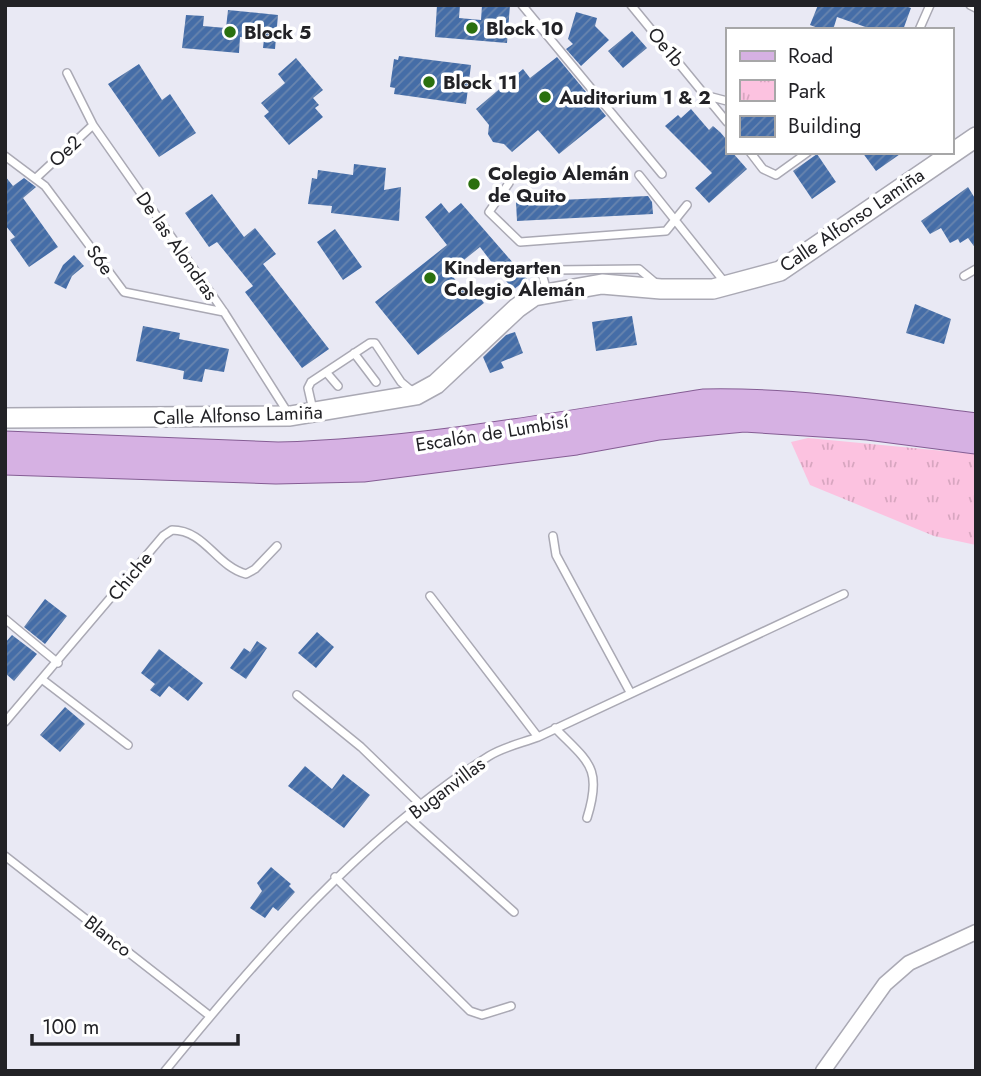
<svg xmlns="http://www.w3.org/2000/svg" width="981" height="1076" font-family="Jost,sans-serif">
<defs>
<pattern id="park-tufts" width="24" height="20" patternUnits="userSpaceOnUse" patternTransform="scale(1.75)"><rect width="24" height="20" fill="#fcc2e0"/><path d="M3 7l-1-3M5 7V3M7 7l1-3M15 17l-1-3M17 17v-4M19 17l1-3" fill="none" stroke="#d8a6c0"/></pattern>
<pattern id="building-hatch" width="6" height="6" patternUnits="userSpaceOnUse" patternTransform="scale(1.75)"><rect width="6" height="6" fill="#456da7"/><path d="M-1 1l2-2M0 6l6-6M5 7l2-2" fill="none" stroke="#6985ae"/></pattern>
</defs>
<rect width="100%" height="100%" fill="#e9e9f4"/>
<path fill="url(#park-tufts)" d="M808 438 976 454V545L934 536 810 485 791 442Z"/>
<path fill="url(#building-hatch)" d="M437 5H460L459 18 481 20 482 5H510L507 43 435 37Z
M818 5H902L911 8 903 30H874L837 17 833 30H823L810 25Z
M228 10 278 15 275 49 263 48 264 39 240 37 239 53 182 48 186 15 204 16 203 26 226 28Z
M576 12 597 18 595 26 609 40 581 66 566 49 573 44 568 39Z
M632 31 647 48 623 68 608 51Z
M399 56 471 65 466 104 394 94 395 88 390 87 394 59 398 60Z
M557 57 606 116 559 154 538 130 512 152 504 144 493 142 488 134 489 125 476 109 523 69 530 78Z
M296 58 323 90 313 98 319 105 315 108 323 117 289 145 264 116 269 112 261 103 285 83 278 74Z
M139 64 162 100 170 94 196 133 159 157 108 84Z
M691 109 709 130 713 126 720 132 727 140V152H732L747 169 709 203 695 188 712 173 665 126 678 115 681 118Z
M862 152H903L876 171Z
M817 154 836 182 812 199 793 171Z
M354 164 386 168 384 190 401 187 399 221 331 213 332 206 308 204 312 178 317 179 318 170 353 175Z
M5 176 13 186 24 178 36 187 23 198 58 247 29 267 10 240 15 237 5 225Z
M968 187 976 200V249L968 238 960 243 958 239 950 243 941 228 930 234 921 221Z
M212 194 244 237 255 228 276 254 263 264 329 349 302 368 245 292 253 286 217 242 209 247 185 213Z
M648 196 652 202 653 214 517 221 516 202Z
M441 203 449 213 461 203 527 279 513 290 480 247 449 272 463 289 469 284 484 303 418 355 375 302 447 245 425 217Z
M335 229 362 267 343 280 317 242Z
M74 255 84 266 72 276 66 289 54 283 63 265Z
M915 304 951 319 944 344 906 333Z
M632 316 637 345 596 351 592 322Z
M143 326 180 333 179 339 229 349 224 372 205 369 202 382 183 379 184 371 136 361Z
M515 332 523 353 501 362 504 368 490 373 483 357 506 335Z
M45 599 67 616 45 644 24 627Z
M317 632 334 647 316 668 298 653Z
M12 635 37 654 14 681 5 673V643Z
M257 641 267 648 246 679 230 668 244 648 250 652Z
M159 649 203 683 188 701 169 686 160 697 150 690 155 684 141 673Z
M65 707 85 724 60 752 40 735Z
M305 766 332 789 343 774 370 795 344 828 288 786Z
M271 867 291 884 289 886 295 892 278 911 273 907 265 918 250 908 262 891 257 883Z"/>
<g fill="none" stroke-linecap="round" stroke-linejoin="round">
<g stroke="#aaa9b4" stroke-width="10">
<path id="service" d="M522 5 662 174
M631 5 727 122
M970 5 976 8
M919 30 930 5
M67 73 93 125 224 312 288 413
M708 96 727 101
M750 152 763 169 776 175 808 152
M5 156 45 186 124 292 224 312
M639 175 726 284
M36 178 93 125
M509 183 489 212 520 242 666 231 687 205
M964 276 976 269
M547 291 542 274 554 270 639 269 659 286
M354 353 376 382
M326 372 338 386
M313 410 308 388 311 382 370 343H375L401 382 413 392
M553 536 556 555 630 692
M430 596 538 737
M5 619 58 663
M43 680 128 745
M297 695 361 747 422 806
M5 722 163 536 172 530C205 530 216 566 246 574L255 569 277 546
M555 728C588 762 603 767 587 818
M408 817 514 912
M5 856 210 1016
M335 877 470 1011 482 1015 511 1006
M165 1071C259 956 361 837 489 756 503 747 522 743 538 737L844 594"/>
</g>
<g stroke="#aaa9b4" stroke-width="17">
<path id="minor" d="M823 1071 885 984 909 963 976 932"/>
</g>
<g stroke="#aaa9b4" stroke-width="22">
<path id="tertiary" d="M5 418 290 416 416 395 436 384 517 308 534 296 602 284 661 289H713L780 271 976 137"/>
</g>
<g stroke="#855d94" stroke-width="25">
<path id="primary" d="M5 443 278 454C421 450 562 423 703 401 796 399 885 413 976 425
M5 463 276 472 363 470 576 443 659 428 744 420 868 428 976 442"/>
</g>
<use href="#service" stroke="#fff" stroke-width="7"/>
<use href="#minor" stroke="#fff" stroke-width="14"/>
<use href="#tertiary" stroke="#fff" stroke-width="19"/>
<use href="#primary" stroke="#d6b1e3" stroke-width="23"/>
</g>
<g fill="#2b700f" stroke="#fff" stroke-width="2.5">
<circle cx="472" cy="28" r="7"/>
<circle cx="230" cy="32" r="7"/>
<circle cx="429" cy="82" r="7"/>
<circle cx="545" cy="97" r="7"/>
<circle cx="474" cy="184" r="7"/>
<circle cx="430" cy="278" r="7"/>
</g>
<g text-anchor="middle" dominant-baseline="central" stroke-width="7" stroke-linejoin="round" paint-order="stroke">
<g font-size="19" font-weight="bold" fill="#222226" stroke="#fff" text-anchor="start">
<text x="486" y="28">Block 10</text>
<text x="244" y="32">Block 5</text>
<text x="443" y="82">Block 11</text>
<text x="559" y="97">Auditorium 1 &amp; 2</text>
<text x="488" y="173">Colegio Alemán<tspan x="488" dy="22">de Quito</tspan></text>
<text x="444" y="267">Kindergarten<tspan x="444" dy="22">Colegio Alemán</tspan></text>
</g>
<g font-size="19" fill="#222226" stroke="#fff">
<text transform="translate(666 47) rotate(50)">Oe1b</text>
<text transform="translate(65 151) rotate(-43)">Oe2</text>
<text transform="translate(852 220) rotate(-34)">Calle Alfonso Lamiña</text>
<text transform="translate(177 246) rotate(55)">De las Alondras</text>
<text transform="translate(100 260) rotate(54)">S6e</text>
<text transform="translate(238 415) rotate(-2)">Calle Alfonso Lamiña</text>
<text transform="translate(492 433) rotate(-9)">Escalón de Lumbisí</text>
<text transform="translate(130 576) rotate(-50)">Chiche</text>
<text transform="translate(447 788) rotate(-37)">Buganvillas</text>
<text transform="translate(108 936) rotate(38)">Blanco</text>
</g>
</g>
<rect width="981" height="1076" fill="none" stroke="#222226" stroke-width="14"/>
<rect x="726" y="28" width="228" height="126" fill="#ffffff" stroke="#a7a7a8" stroke-width="2"/>
<rect x="740" y="51" width="35" height="10" fill="#d6b1e3" stroke="#a7a7a8" stroke-width="2"/>
<text x="788" y="63" font-size="21" fill="#222226">Road</text>
<rect x="740" y="80" width="35" height="21" fill="url(#park-tufts)" stroke="#a7a7a8" stroke-width="2"/>
<text x="788" y="98" font-size="21" fill="#222226">Park</text>
<rect x="740" y="116" width="35" height="21" fill="url(#building-hatch)" stroke="#a7a7a8" stroke-width="2"/>
<text x="788" y="133" font-size="21" fill="#222226">Building</text>
<path d="M32 1034v10h206v-10" fill="none" stroke="#222226" stroke-width="3.5"/>
<text x="42" y="1034" font-size="21" fill="#222226" stroke="#ffffff" stroke-width="5" paint-order="stroke">100 m</text>
</svg>
